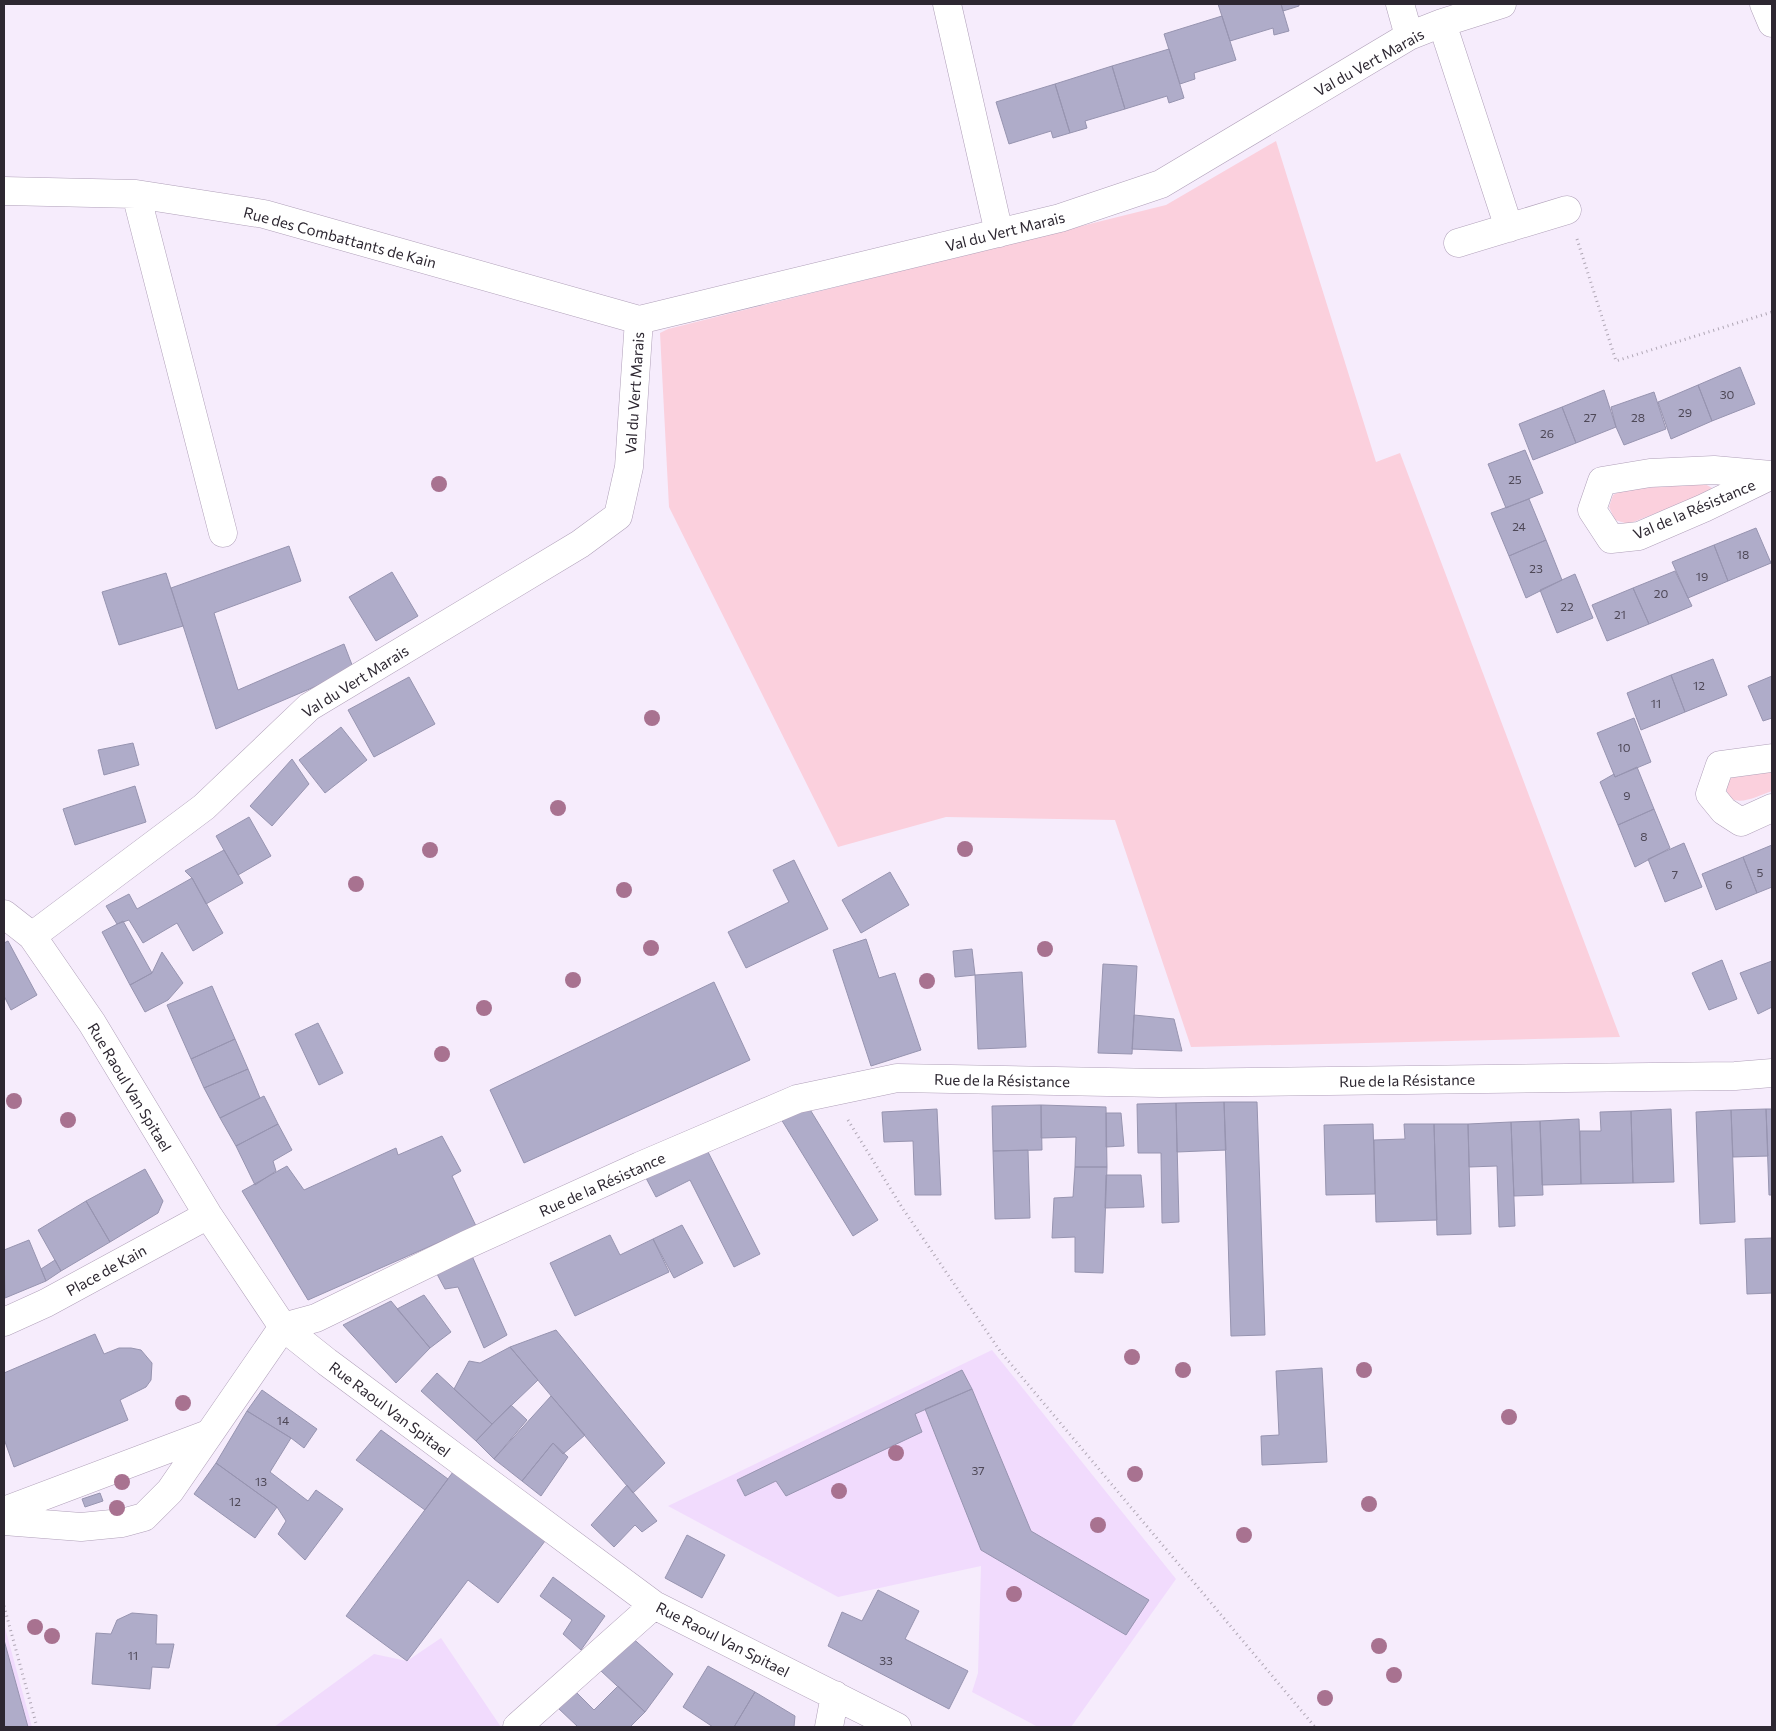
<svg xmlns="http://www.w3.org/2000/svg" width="1776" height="1731" font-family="Commissioner,sans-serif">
<rect width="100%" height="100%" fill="#f6ecfc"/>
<path fill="#f1dbfd" d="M992 1350 1176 1579 1071 1727H1038L972 1692 978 1673 981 1566 838 1597 668 1506Z
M4 1624 32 1727H4Z
M441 1638 501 1727H274L374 1654 407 1661Z"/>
<path fill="#fbd0dd" d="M1276 141 1376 462 1400 453 1620 1037 1191 1047 1115 820 946 817 838 847 669 507 660 333 668 329 1166 205Z
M1705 484 1712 488 1706 494 1628 524 1615 520 1609 507 1613 495 1625 489Z
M1772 770V791C1757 796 1727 813 1726 785L1732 776Z"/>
<path fill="#afacc9" stroke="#9794b0" d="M1218 4H1281L1289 31 1274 35 1273 28 1230 41Z
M1281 4H1299V6L1283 11Z
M1222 16 1236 60 1194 73 1195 79 1180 84 1164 34Z
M1169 49 1184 98 1169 103 1167 96 1125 109 1112 66Z
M1112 66 1125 109 1085 121 1087 128 1070 133 1055 84Z
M1055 84 1070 133 1053 138 1051 131 1009 144 996 102Z
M1740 367 1755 404 1712 421 1698 385Z
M1698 385 1712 421 1671 439 1658 402Z
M1604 390 1616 427 1576 443 1562 407Z
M1654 392 1666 429 1624 445 1616 427 1611 407Z
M1562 407 1576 443 1533 460 1519 424Z
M1525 450 1543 493 1506 508 1488 464Z
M1529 499 1546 540 1509 556 1491 513Z
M1756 528 1771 563 1728 581 1714 545Z
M1546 540 1562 580 1526 598 1509 556Z
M1714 545 1728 581 1688 598 1672 562Z
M289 546 301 581 214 613 238 690 344 644 354 670 216 729 171 588Z
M1675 571 1692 606 1649 624 1633 588Z
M392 572 418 616 376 641 349 597Z
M166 573 183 626 119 645 102 592Z
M1575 574 1593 618 1557 633 1540 590Z
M1633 588 1649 624 1607 641 1592 605Z
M1713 659 1727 695 1685 712 1671 675Z
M1671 675 1685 712 1641 730 1627 693Z
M1772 676V718L1763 721 1748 686Z
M409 677 435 724 374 757 348 710Z
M1634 718 1651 762 1615 777 1597 733Z
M341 727 367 760 325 793 299 760Z
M133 743 139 765 104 775 98 750Z
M292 759 309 784 272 826 250 806Z
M1637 767 1654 809 1618 825 1600 782 1614 774 1615 777Z
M135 786 146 822 75 845 63 809Z
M1654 809 1670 848 1635 867 1618 825Z
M249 817 271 856 238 875 216 836Z
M1684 843 1702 887 1665 902 1648 859Z
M1772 845V887L1757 893 1743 857Z
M224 850 243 883 206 904 192 878 185 871Z
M1743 857 1757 893 1716 910 1702 874Z
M794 860 828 929 746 968 728 932 789 902 773 870Z
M890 872 909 905 861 933 842 900Z
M192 878 223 933 193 951 177 923 143 943 129 920 117 924 106 906 129 894 137 909Z
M123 921 152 973 130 985 102 932Z
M866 939 879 978 895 973 921 1050 871 1066 833 950Z
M8 941 37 995 11 1010 4 996V943Z
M972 949 975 975 955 977 953 951Z
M162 952 183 983 168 1000 145 1012 130 985 152 973Z
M1722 960 1737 999 1709 1010 1692 973Z
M1772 961V1007L1758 1014 1740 973Z
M1103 964 1137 966 1132 1054 1098 1053Z
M1022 972 1026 1047 978 1049 975 975Z
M714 982 750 1060 524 1163 490 1090Z
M212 986 235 1039 191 1059 167 1005Z
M1134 1015 1174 1019 1182 1051 1132 1049Z
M318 1023 343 1073 319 1085 295 1034Z
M235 1039 248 1069 204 1088 191 1059Z
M248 1069 260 1098 220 1118 204 1088Z
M264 1096 278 1124 236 1146 220 1118Z
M1224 1102H1257L1265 1335 1231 1336Z
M1224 1102 1226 1150 1177 1152 1176 1103Z
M806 1103 878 1220 853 1236 781 1119Z
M1176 1103 1179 1222 1162 1223 1161 1153H1138L1137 1104Z
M1041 1105 1042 1150 993 1151 992 1106Z
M1041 1105 1106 1107 1107 1167H1075L1076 1137 1041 1138Z
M937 1109 941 1195H915L913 1141 884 1142 882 1112Z
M1671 1109 1674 1182 1633 1183 1631 1111Z
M1766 1109H1772V1195H1769Z
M1766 1109 1768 1156 1733 1157 1731 1110Z
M1731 1110 1735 1222 1700 1224 1696 1112Z
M1631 1111 1633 1183 1581 1184 1580 1131H1601L1600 1112Z
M1106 1113H1121L1124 1146 1106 1147Z
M1579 1119 1581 1184 1542 1185 1540 1121Z
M1540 1121 1543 1195 1514 1196 1511 1122Z
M1511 1122 1515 1226 1499 1227 1497 1166 1469 1167 1468 1124Z
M278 1124 292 1150 273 1161 276 1171 255 1185 236 1146Z
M1373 1124 1375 1194 1326 1195 1324 1125Z
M1404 1124H1434L1437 1220 1376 1222 1374 1140 1405 1139Z
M1434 1124H1468L1471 1234 1437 1235Z
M442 1136 461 1171 452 1176 476 1226 308 1300 242 1191 287 1166 304 1190 396 1148 398 1155Z
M706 1148 760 1254 734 1267 690 1180 656 1197 646 1178Z
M1028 1150 1030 1218 995 1219 993 1151Z
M1075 1167H1107L1103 1273 1075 1272V1237L1052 1238 1054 1198 1073 1197Z
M145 1169 163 1201 158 1213 110 1242 86 1201Z
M1106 1175H1141L1144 1207 1105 1208Z
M86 1201 110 1242 61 1271 38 1230Z
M682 1225 703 1263 674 1278 653 1239Z
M610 1235 620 1255 653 1239 669 1272 575 1316 550 1263Z
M1772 1238V1293L1747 1294 1745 1239Z
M29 1240 46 1281 5 1298 4 1250Z
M472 1256 507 1335 484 1348 458 1287 445 1289 437 1274Z
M55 1260 61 1271 46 1281 41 1269Z
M424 1295 451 1332 430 1348 397 1309Z
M391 1301 430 1348 396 1383 343 1325Z
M556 1330 665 1463 633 1493 510 1347Z
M95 1334 104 1354 119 1348H131L141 1350 152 1363 151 1380 146 1387 120 1400 128 1420 14 1467 4 1439V1373Z
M510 1347 538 1380 492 1424 454 1389 469 1361 480 1363Z
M1322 1368 1327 1462 1262 1465 1261 1436 1279 1435 1276 1371Z
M962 1370 972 1389 915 1414 922 1432 786 1496 776 1481 745 1496 737 1480Z
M437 1373 492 1424 476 1441 421 1391Z
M972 1389 1031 1531 1149 1600 1126 1635 981 1550 925 1409Z
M262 1390 317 1429 304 1448 291 1438 247 1411Z
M551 1396 585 1435 563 1454 553 1443 522 1481 494 1459Z
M511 1405 527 1420 494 1459 476 1441Z
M247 1411 291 1438 270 1472 308 1501 316 1490 343 1509 305 1560 278 1534 286 1521 277 1507 216 1463Z
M381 1430 448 1479 425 1510 356 1460Z
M553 1443 568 1457 541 1496 522 1481Z
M216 1463 277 1507 255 1538 194 1494Z
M453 1472 545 1541 498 1603 468 1580 407 1661 346 1616Z
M627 1485 657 1521 642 1532 635 1525 614 1547 591 1525Z
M100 1493 103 1501 85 1507 82 1499Z
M687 1535 725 1555 702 1598 665 1578Z
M553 1577 605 1616 581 1650 563 1634 572 1620 540 1596Z
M878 1590 919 1611 905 1639 968 1671 949 1709 828 1646 842 1612 862 1621Z
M132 1613 157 1615 156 1644H174L169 1668 152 1667 150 1689 92 1684 96 1633 111 1634 117 1620Z
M629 1635 673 1674 645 1712 601 1671Z
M4 1640 28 1727H4Z
M708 1666 755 1692 734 1727H713L683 1707Z
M618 1686 645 1712 630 1727H578L558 1708 575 1691 594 1710Z
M755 1692 795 1716 794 1727H734Z"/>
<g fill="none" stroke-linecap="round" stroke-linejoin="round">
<g stroke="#b0a0b9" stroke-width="29">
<path id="minor" d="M947 4 999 233
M1400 4 1409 36
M1764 4 1772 23
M1442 23 1509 228
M4 191 136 194 264 214 639 320 1060 218 1161 184 1409 36 1442 23 1502 4
M136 194 223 533
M1458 243 1567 210
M1771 475 1714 470 1650 473 1602 481 1592 510 1611 539 1639 536 1704 508 1772 475
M1772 758 1720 765 1710 794 1724 811 1741 822 1772 808
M4 914 32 936 92 1023 208 1215 283 1327 327 1362 654 1605 897 1727
M32 936 204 807 309 707 580 544 618 516 629 467 639 320
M4 1322 46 1303 208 1215
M283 1327 316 1318 466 1245 640 1166 797 1099 897 1078 1160 1083 1735 1076 1772 1073
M4 1511 208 1434
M4 1521 81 1527 122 1523 144 1517 170 1491 283 1327
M517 1727 654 1605
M829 1727 835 1695"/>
</g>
<path stroke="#b0a7b5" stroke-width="3" stroke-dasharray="1 4" stroke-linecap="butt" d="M1577 239 1616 361 1772 312
M848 1120 903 1209 1000 1351 1315 1727
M4 1606 37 1727"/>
<use href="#minor" stroke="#fff" stroke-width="28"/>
</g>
<g fill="#a87290">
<circle cx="439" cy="484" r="8"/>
<circle cx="652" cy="718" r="8"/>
<circle cx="558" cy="808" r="8"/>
<circle cx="965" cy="849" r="8"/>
<circle cx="430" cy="850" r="8"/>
<circle cx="356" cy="884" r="8"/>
<circle cx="624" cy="890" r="8"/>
<circle cx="651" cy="948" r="8"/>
<circle cx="1045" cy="949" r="8"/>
<circle cx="573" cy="980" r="8"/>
<circle cx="927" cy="981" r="8"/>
<circle cx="484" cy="1008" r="8"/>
<circle cx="442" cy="1054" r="8"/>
<circle cx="14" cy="1101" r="8"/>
<circle cx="68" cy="1120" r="8"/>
<circle cx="1132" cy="1357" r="8"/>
<circle cx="1183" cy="1370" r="8"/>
<circle cx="1364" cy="1370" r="8"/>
<circle cx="183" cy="1403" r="8"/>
<circle cx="1509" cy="1417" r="8"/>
<circle cx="896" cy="1453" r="8"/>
<circle cx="1135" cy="1474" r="8"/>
<circle cx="122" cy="1482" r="8"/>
<circle cx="839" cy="1491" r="8"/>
<circle cx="1369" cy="1504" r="8"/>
<circle cx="117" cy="1508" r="8"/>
<circle cx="1098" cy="1525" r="8"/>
<circle cx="1244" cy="1535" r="8"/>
<circle cx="1014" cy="1594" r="8"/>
<circle cx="35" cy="1627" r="8"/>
<circle cx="52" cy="1636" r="8"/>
<circle cx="1379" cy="1646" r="8"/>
<circle cx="1394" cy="1675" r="8"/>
<circle cx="1325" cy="1698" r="8"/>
</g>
<g text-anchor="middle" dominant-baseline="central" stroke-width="4" stroke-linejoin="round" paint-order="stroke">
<g font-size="12" fill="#4e4857">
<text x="1727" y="394">30</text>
<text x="1685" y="412">29</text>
<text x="1590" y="417">27</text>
<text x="1638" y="417">28</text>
<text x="1547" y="433">26</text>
<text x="1515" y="479">25</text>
<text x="1519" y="526">24</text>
<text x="1743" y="554">18</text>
<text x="1536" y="568">23</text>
<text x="1702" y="576">19</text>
<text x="1661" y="593">20</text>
<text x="1567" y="606">22</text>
<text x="1620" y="614">21</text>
<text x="1699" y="685">12</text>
<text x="1656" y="703">11</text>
<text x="1624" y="747">10</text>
<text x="1627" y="795">9</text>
<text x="1644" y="836">8</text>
<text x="1760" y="872">5</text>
<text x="1675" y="874">7</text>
<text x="1729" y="884">6</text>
<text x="283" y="1420">14</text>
<text x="978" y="1470">37</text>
<text x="261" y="1481">13</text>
<text x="235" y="1501">12</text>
<text x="133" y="1655">11</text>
<text x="886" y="1660">33</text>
</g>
<g font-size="15" fill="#2d2731" stroke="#fff">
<text transform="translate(1369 62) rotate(-29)">Val du Vert Marais</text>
<text transform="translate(1005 231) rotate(-14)">Val du Vert Marais</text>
<text transform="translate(340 237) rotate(15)">Rue des Combattants de Kain</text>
<text transform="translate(634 393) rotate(-86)">Val du Vert Marais</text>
<text transform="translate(1694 509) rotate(-23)">Val de la Résistance</text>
<text transform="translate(355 681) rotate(-32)">Val du Vert Marais</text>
<text transform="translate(1002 1080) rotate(1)">Rue de la Résistance</text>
<text transform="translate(1407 1080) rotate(-1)">Rue de la Résistance</text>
<text transform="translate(130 1087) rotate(59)">Rue Raoul Van Spitael</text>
<text transform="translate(602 1184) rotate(-24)">Rue de la Résistance</text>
<text transform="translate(106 1270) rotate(-29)">Place de Kain</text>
<text transform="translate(390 1409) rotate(37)">Rue Raoul Van Spitael</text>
<text transform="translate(723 1639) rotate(27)">Rue Raoul Van Spitael</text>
</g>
</g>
<rect width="1776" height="1731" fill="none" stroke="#2d2731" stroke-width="10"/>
</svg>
